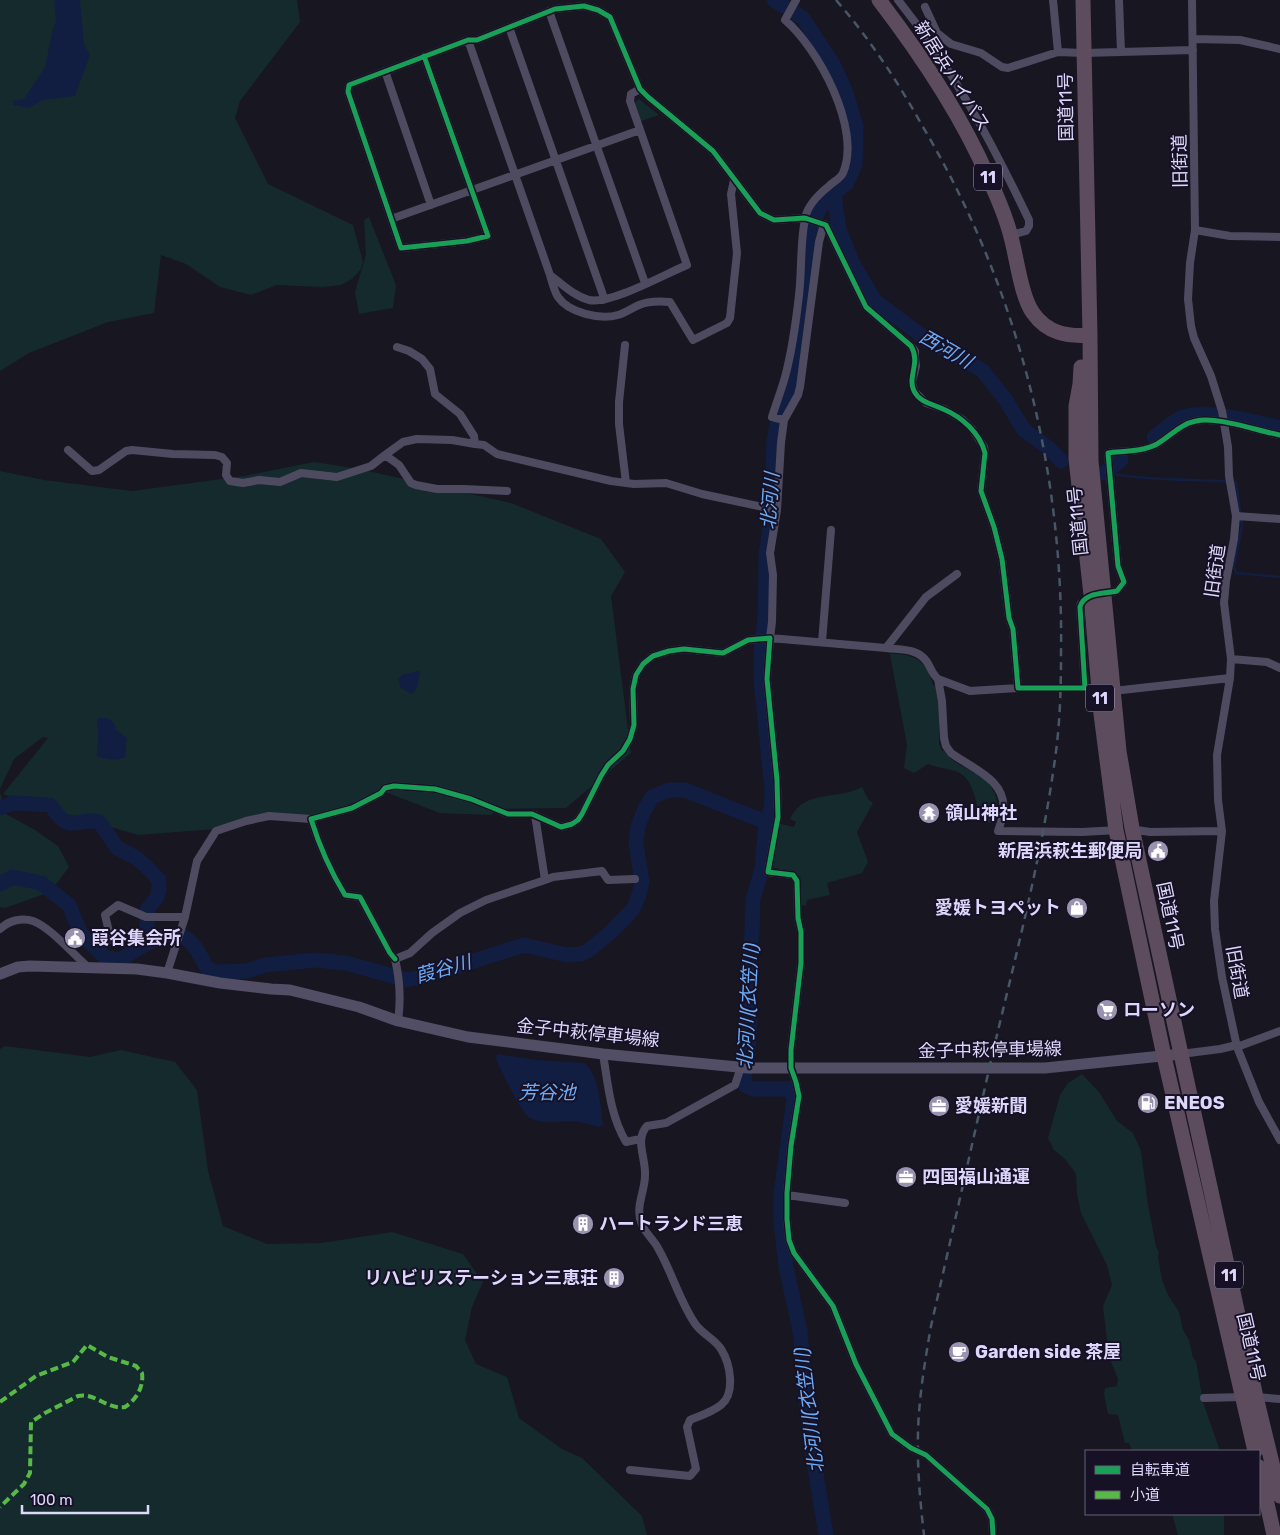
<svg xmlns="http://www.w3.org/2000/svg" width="1280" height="1535" font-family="Rubik,'Noto Sans JP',sans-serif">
<rect width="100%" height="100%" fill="#181620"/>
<path fill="#152a2d" d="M0 0H297L300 22 240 101 235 118 268 184 353 225 363 262 361 269 352 279 341 285 322 287 277 285 251 295 220 287 186 264 161 255 154 313 108 322 29 353 0 371Z
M639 99 659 115 641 121 635 103Z
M369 217 396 285 393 308 359 314 355 292 366 255 364 220Z
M314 462 359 469 511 503 601 539 625 572 611 596 631 753 566 808 496 809 492 815 440 813 385 792 308 818 271 813 215 829 138 835 101 824 97 821H90L3 794 48 738 43 737 14 759 0 789V471L44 480 132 491 244 476Z
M890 654C915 654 926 660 933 685L937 687 939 702V744L942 751H944C946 752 947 755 949 757 965 772 989 773 996 797 999 806 997 816 992 823L984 822C974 808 977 778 955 771 946 768 937 768 928 764L914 773 904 768 907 745Z
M862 787 868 799 873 803 857 832 868 862 862 873 827 883 830 895 807 900 806 906 802 905 801 878 794 871 774 868 772 865 781 824 794 827 796 822 790 819C804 788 838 801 862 787Z
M0 792 6 814 35 830 58 846 69 867 50 892 5 908 0 907Z
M5 1046 90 1057 121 1050 175 1062 197 1090 208 1171 223 1226 267 1244 321 1243 392 1232 463 1254 483 1282 472 1307 465 1340 476 1364 507 1377 519 1418 562 1449 582 1458 642 1516 647 1535H0V1049Z
M1082 1074 1099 1092 1117 1121 1133 1133 1141 1151 1148 1205 1156 1247 1159 1252 1158 1257 1162 1280 1168 1295 1179 1312 1183 1330 1189 1340 1193 1358 1196 1361 1203 1402 1220 1451H1132L1129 1443H1125L1118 1415 1108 1414 1104 1394 1105 1388 1117 1386 1118 1379 1109 1357 1103 1306 1112 1285 1107 1265 1081 1213 1077 1194 1076 1174 1065 1159 1054 1150 1048 1138 1060 1095 1068 1083Z
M1172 1514H1224V1535H1178Z"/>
<path fill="#111e42" d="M54 0H80L84 44 90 55 75 96 42 100 29 108 14 105 13 101 24 99 45 67 53 28 56 22Z
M417 671 420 672 417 688 412 694 401 688 398 679 402 675Z
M98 718H107L114 723 116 730 127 738 125 757C115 761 108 760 97 756 97 749 99 736 98 730 97 725 97 724 98 718Z
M497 1054 538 1060 585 1063C600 1078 600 1104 603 1125L598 1127C592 1125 585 1123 579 1122 565 1120 544 1125 532 1119 520 1114 502 1071 496 1059Z"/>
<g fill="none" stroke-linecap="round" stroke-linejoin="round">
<path stroke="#111e42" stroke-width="2.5" d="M1112 474C1154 481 1194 479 1236 482L1242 526 1234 566 1236 573 1280 577"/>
<path stroke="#111e42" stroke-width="15" d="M774 0 803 18 834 66 846 93 856 126 855 164 847 183 826 199 819 210 811 228 812 246 800 324 797 364 790 388 780 411 774 440 772 516 766 555 765 615 761 653V680L772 791 771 810 766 822 762 869 753 899 752 933 749 965 750 1018 748 1054 744 1079 745 1085 753 1089H790L794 1099 781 1193V1224L786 1267 800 1331 809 1431 826 1535
M835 192V203L839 229 853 264 875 301 930 342 982 370 1005 399 1024 430 1050 449 1061 461
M1154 437C1163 431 1173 421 1183 417 1206 409 1256 422 1280 428
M1104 473 1121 460
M0 808 13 803 50 805C54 809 58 817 63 820 76 829 90 815 101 824L117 848 135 857 146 866 159 880V889L157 897 147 910V935L149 942
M0 884 13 877 41 883 69 905 81 934 105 957 120 960C136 950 168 926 187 939 197 946 201 958 207 968L216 972 247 971 265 965 315 960 346 963 407 980 427 976 524 945 567 955 581 954 589 950 611 932 633 909 639 895 642 882 636 843 638 826 644 811 652 797 669 790H685L766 822"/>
<path stroke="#4e4b61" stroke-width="8" d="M898 0C952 67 992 143 1029 220V226L1026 231 1011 235
M1053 0 1058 52
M1119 0 1121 52
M1192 0 1195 230 1190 263 1188 299 1191 326 1194 338 1211 376 1222 411 1228 447 1229 476 1236 516 1234 539 1226 581 1224 603 1231 659 1230 678 1217 755 1218 800 1222 831 1214 901 1215 929 1222 977 1237 1047 1259 1102 1280 1140
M925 7 937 33 951 44 981 53 1002 67 1008 68 1058 52 1084 53 1193 50
M549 11 645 283
M509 27 603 295V300
M1193 39 1240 40 1280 49
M468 40 550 275
M424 56 488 236 467 241 401 248 348 92 349 85 468 40H477L555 9 584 6 598 10 610 17 640 89 648 97 713 151 760 213 774 220 805 218 826 225 866 307 911 346 915 351V357L916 366 912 382 914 391 926 403 944 409 963 420 972 429 984 447 985 453 981 491 994 527 1002 559 1009 618 1013 629 1018 688H1085L1080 607 1081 603 1091 595
M385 71 431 205
M640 89 631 94 630 101 687 265C665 274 610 305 589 300 574 296 562 284 550 275 552 282 554 291 558 297 569 313 600 320 618 315 625 313 632 308 639 305 648 301 660 301 670 302L693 340 727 323 730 318 737 253 731 194 734 180
M391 219 640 130
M824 224 819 242 800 387 798 395 784 420 781 443 777 510 770 553 773 575 772 622 770 638 886 648
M1195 230 1230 236 1280 237
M625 345 619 402V424L626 483
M397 347 409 351 422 359 430 369 435 394 460 414 474 436 475 444
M784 420 772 417C776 404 781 391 785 377 792 351 796 322 799 295 802 270 800 243 805 219 807 205 819 194 829 186 834 181 840 179 843 173 862 129 818 48 785 20L796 0
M68 450 92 471 99 470 126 451 132 450 173 454 215 455 222 457 227 463 226 475 230 481 243 483 259 480 280 482 301 473 337 477 371 466 385 455 399 465 411 483 416 485 437 489H464L507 491
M385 455 403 442 417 439 452 440 475 444 484 445 497 454 611 481 634 484 666 483 702 494 777 510
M1236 516 1280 519
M957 574 926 597 886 648C901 650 918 648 927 662 931 668 932 674 938 679L970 691 1018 688
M1102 594 1117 591 1124 582 1118 566 1108 453C1124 451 1142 452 1157 444 1171 436 1180 424 1196 421 1217 416 1258 431 1280 435
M822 642 831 530
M1231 659 1267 662 1280 668
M938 679 942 701 944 738 946 746 951 753C971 768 1008 780 1003 812 1003 818 1000 825 998 831L1082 832 1119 830
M1113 691 1230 678
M1130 829 1150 832 1222 831
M545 880 553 877 602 871 608 880 635 879
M0 929C8 921 22 917 33 921 50 927 74 955 88 967
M111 940 105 915 118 905 146 917H185
M395 959 390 953 360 897 345 895C331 872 319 845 311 819L352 808 381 793 385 788 394 786 435 789 471 799 508 814H532L561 827 572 824 578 820 582 814 601 776 608 765 623 751 630 739 634 725 633 689 636 675 643 664 653 656 669 651 684 649 723 653 748 640 770 638 767 679 777 780 778 817 768 872 793 875 797 881 798 918 801 932V963L791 1050V1068L796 1082 799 1096 791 1146 787 1193V1219L789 1240 794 1253 833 1306 856 1364 892 1434 911 1448 926 1455 987 1509 992 1519 993 1535
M167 973 185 917 197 861 216 831 246 821 269 816 311 819
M398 1021C401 1000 400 980 395 959L410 953 432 933 460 913 486 900 545 880 535 815
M1237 1047 1280 1031
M603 1054C608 1084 610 1115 626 1142L640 1139
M1181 1054 1220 1049 1237 1045
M787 1195 845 1203
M1255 1397 1280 1399
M1204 1398 1243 1397
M630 1470 690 1476 696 1469 687 1427 690 1420C700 1416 712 1412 721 1405 736 1393 730 1363 721 1349 714 1338 700 1333 694 1322 679 1299 672 1273 659 1250 655 1241 646 1234 642 1225 634 1206 646 1191 645 1173 645 1156 635 1139 647 1126L666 1123 735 1085 741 1067"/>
<path stroke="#514e66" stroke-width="11" d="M0 974 18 967 30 966 137 969 167 973 220 983 271 989 290 990 359 1007 398 1021 468 1037 603 1054 748 1068H1045L1181 1054"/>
<path stroke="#5d4b5e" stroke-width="15" d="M879 0C921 55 961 114 988 177 997 196 1006 217 1011 237 1017 259 1021 296 1033 313 1047 333 1067 337 1090 335
M1083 0 1090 335 1091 461 1119 751 1132 828 1181 1054 1256 1397 1280 1496
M1081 367 1080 384 1076 406V459L1091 595 1101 714 1116 830 1164 1056 1255 1451
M1259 1467 1274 1535"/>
<path stroke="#475768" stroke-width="2.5" stroke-dasharray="8 6" stroke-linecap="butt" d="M836 0C870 39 898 82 923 127 1017 286 1064 469 1061 654 1061 689 1060 724 1055 759 1042 853 1018 947 996 1039 974 1135 953 1230 931 1326 925 1361 919 1396 918 1432 917 1466 920 1501 924 1535"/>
<path stroke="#58b947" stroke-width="4" stroke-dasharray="8 4" stroke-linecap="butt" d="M0 1402 36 1376 73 1362 87 1345 108 1357 136 1366 142 1373C144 1387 136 1400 125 1407 107 1410 95 1392 78 1396L45 1413 31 1422 30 1473 24 1484 0 1507"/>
<g stroke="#161125" stroke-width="8">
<path id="cycleway" d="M424 56 488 236 467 241 401 248 348 92 349 85 468 40H477L555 9 584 6 598 10 610 17 640 89 648 97 713 151 760 213 774 220 805 218 826 225 866 307 911 346C921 363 907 377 914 391 920 403 933 404 943 409 962 417 980 433 985 453L981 491 994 527 1002 559 1009 618 1013 629 1018 688H1085L1080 607C1084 592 1104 594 1117 591L1124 582 1118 566 1108 453C1124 451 1142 452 1157 444 1171 436 1180 424 1196 421 1217 416 1258 431 1280 435
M395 959 390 953 360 897 345 895C331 872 319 845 311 819L352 808 381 793 385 788 394 786 435 789 471 799 508 814H532L561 827 572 824 578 820 582 814 601 776 608 765 623 751 630 739 634 725 633 689 636 675 643 664 653 656 669 651 684 649 723 653 748 640 770 638 767 679 777 780 778 817 768 872 793 875 797 881 798 918 801 932V963L791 1050V1068L796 1082 799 1096 791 1146 787 1193V1219L789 1240 794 1253 833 1306 856 1364 892 1434 911 1448 926 1455 987 1509 992 1519 993 1535"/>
</g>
<use href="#cycleway" stroke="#1a9f57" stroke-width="5"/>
</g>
<defs>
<g id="temple-disc" transform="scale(1.125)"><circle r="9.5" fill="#9993af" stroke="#161125"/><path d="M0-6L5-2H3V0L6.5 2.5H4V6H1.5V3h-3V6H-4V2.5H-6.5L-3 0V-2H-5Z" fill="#fff"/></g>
<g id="civic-disc" transform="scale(1.125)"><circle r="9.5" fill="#9993af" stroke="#161125"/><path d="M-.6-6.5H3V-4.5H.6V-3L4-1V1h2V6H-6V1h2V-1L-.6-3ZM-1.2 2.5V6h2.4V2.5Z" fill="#fff"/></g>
<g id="shop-disc" transform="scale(1.125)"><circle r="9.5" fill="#9993af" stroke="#161125"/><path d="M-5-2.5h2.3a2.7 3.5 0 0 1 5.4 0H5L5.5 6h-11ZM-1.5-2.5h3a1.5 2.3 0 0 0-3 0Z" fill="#fff"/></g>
<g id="supermarket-disc" transform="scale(1.125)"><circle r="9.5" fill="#9993af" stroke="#161125"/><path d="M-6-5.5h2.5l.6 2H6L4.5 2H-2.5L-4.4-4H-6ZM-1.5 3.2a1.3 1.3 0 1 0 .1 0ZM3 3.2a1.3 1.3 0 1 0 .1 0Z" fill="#fff"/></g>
<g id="fuel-disc" transform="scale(1.125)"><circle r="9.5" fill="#9993af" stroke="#161125"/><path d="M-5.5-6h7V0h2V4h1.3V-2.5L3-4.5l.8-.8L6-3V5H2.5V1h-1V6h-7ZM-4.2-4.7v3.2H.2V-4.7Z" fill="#fff"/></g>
<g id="office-disc" transform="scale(1.125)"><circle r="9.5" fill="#9993af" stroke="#161125"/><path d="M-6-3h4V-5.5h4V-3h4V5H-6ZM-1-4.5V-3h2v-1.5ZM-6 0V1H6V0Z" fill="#fff"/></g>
<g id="building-disc" transform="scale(1.125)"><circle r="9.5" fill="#9993af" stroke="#161125"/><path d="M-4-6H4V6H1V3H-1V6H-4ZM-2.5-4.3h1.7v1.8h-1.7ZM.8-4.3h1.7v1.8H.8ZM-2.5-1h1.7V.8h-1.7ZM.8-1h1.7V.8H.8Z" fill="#fff"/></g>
<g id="cafe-disc" transform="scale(1.125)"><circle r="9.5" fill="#9993af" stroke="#161125"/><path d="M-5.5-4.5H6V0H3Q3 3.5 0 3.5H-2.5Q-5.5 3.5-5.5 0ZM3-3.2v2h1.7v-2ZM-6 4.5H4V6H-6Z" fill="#fff"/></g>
</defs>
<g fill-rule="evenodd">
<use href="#temple-disc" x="929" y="813"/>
<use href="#civic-disc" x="1158" y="851"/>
<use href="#shop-disc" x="1077" y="908"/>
<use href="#civic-disc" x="75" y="938"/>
<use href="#supermarket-disc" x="1107" y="1010"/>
<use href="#fuel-disc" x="1148" y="1103"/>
<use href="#office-disc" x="939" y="1106"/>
<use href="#office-disc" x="906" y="1177"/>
<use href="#building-disc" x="583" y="1224"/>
<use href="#building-disc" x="614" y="1278"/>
<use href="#cafe-disc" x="959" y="1352"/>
</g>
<g text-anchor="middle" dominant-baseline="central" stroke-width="4" stroke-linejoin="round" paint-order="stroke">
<g fill="#161125" stroke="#a29cbc" stroke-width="1">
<rect x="974" y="163.5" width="28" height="27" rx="4"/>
<rect x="1086" y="684.5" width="28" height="27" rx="4"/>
<rect x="1215" y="1261.5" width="28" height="27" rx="4"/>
</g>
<g font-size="16" font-weight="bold" fill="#ded7fc">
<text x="988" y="177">11</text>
<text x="1100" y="698">11</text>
<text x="1229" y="1275">11</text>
</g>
<g font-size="18" fill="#ded7fc" stroke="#161125">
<text transform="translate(952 76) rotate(58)">新居浜バイパス</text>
<text transform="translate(1066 107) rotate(-91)">国道11号</text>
<text transform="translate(1180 161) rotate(-91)">旧街道</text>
<text transform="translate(1078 521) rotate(-96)">国道11号</text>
<text transform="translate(1215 571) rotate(-82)">旧街道</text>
<text transform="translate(1170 916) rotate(78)">国道11号</text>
<text transform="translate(1237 972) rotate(80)">旧街道</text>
<text transform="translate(588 1033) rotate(6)">金子中萩停車場線</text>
<text transform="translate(990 1050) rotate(-1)">金子中萩停車場線</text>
<text transform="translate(1251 1347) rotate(77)">国道11号</text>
</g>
<g font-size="18" font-weight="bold" fill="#ded7fc" stroke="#161125" text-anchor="start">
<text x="945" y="813">領山神社</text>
<text x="1142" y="851" text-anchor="end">新居浜萩生郵便局</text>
<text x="1061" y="908" text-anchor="end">愛媛トヨペット</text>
<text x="91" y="938">葭谷集会所</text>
<text x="1123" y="1010">ローソン</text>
<text x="1164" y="1103">ENEOS</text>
<text x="955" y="1106">愛媛新聞</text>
<text x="922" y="1177">四国福山通運</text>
<text x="599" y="1224">ハートランド三恵</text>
<text x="598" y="1278" text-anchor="end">リハビリステーション三恵荘</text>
<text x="975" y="1352">Garden side 茶屋</text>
</g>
<g font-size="19" font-style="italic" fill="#6cabf6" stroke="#161125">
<text transform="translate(946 349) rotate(30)">西河川</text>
<text transform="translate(770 501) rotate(-86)">北河川</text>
<text transform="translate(443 969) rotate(-16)">葭谷川</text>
<text transform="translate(748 1006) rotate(-87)">北河川(衣笠川)</text>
<text x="547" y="1092">芳谷池</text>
<text transform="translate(809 1410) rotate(-97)">北河川(衣笠川)</text>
</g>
</g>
<rect x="1085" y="1450" width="175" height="65" fill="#161125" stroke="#66607b"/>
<rect x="1095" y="1466" width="25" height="8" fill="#1a9f57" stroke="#66607b"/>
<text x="1130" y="1475" font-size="15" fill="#ded7fc">自転車道</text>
<rect x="1095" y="1491" width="25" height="8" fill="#58b947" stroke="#66607b"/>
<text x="1130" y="1500" font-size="15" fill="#ded7fc">小道</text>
<path d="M22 1505v8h126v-8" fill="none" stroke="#ded7fc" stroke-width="2.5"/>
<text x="30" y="1505" font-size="15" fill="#ded7fc" stroke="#161125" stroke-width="4" paint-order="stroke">100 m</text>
</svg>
